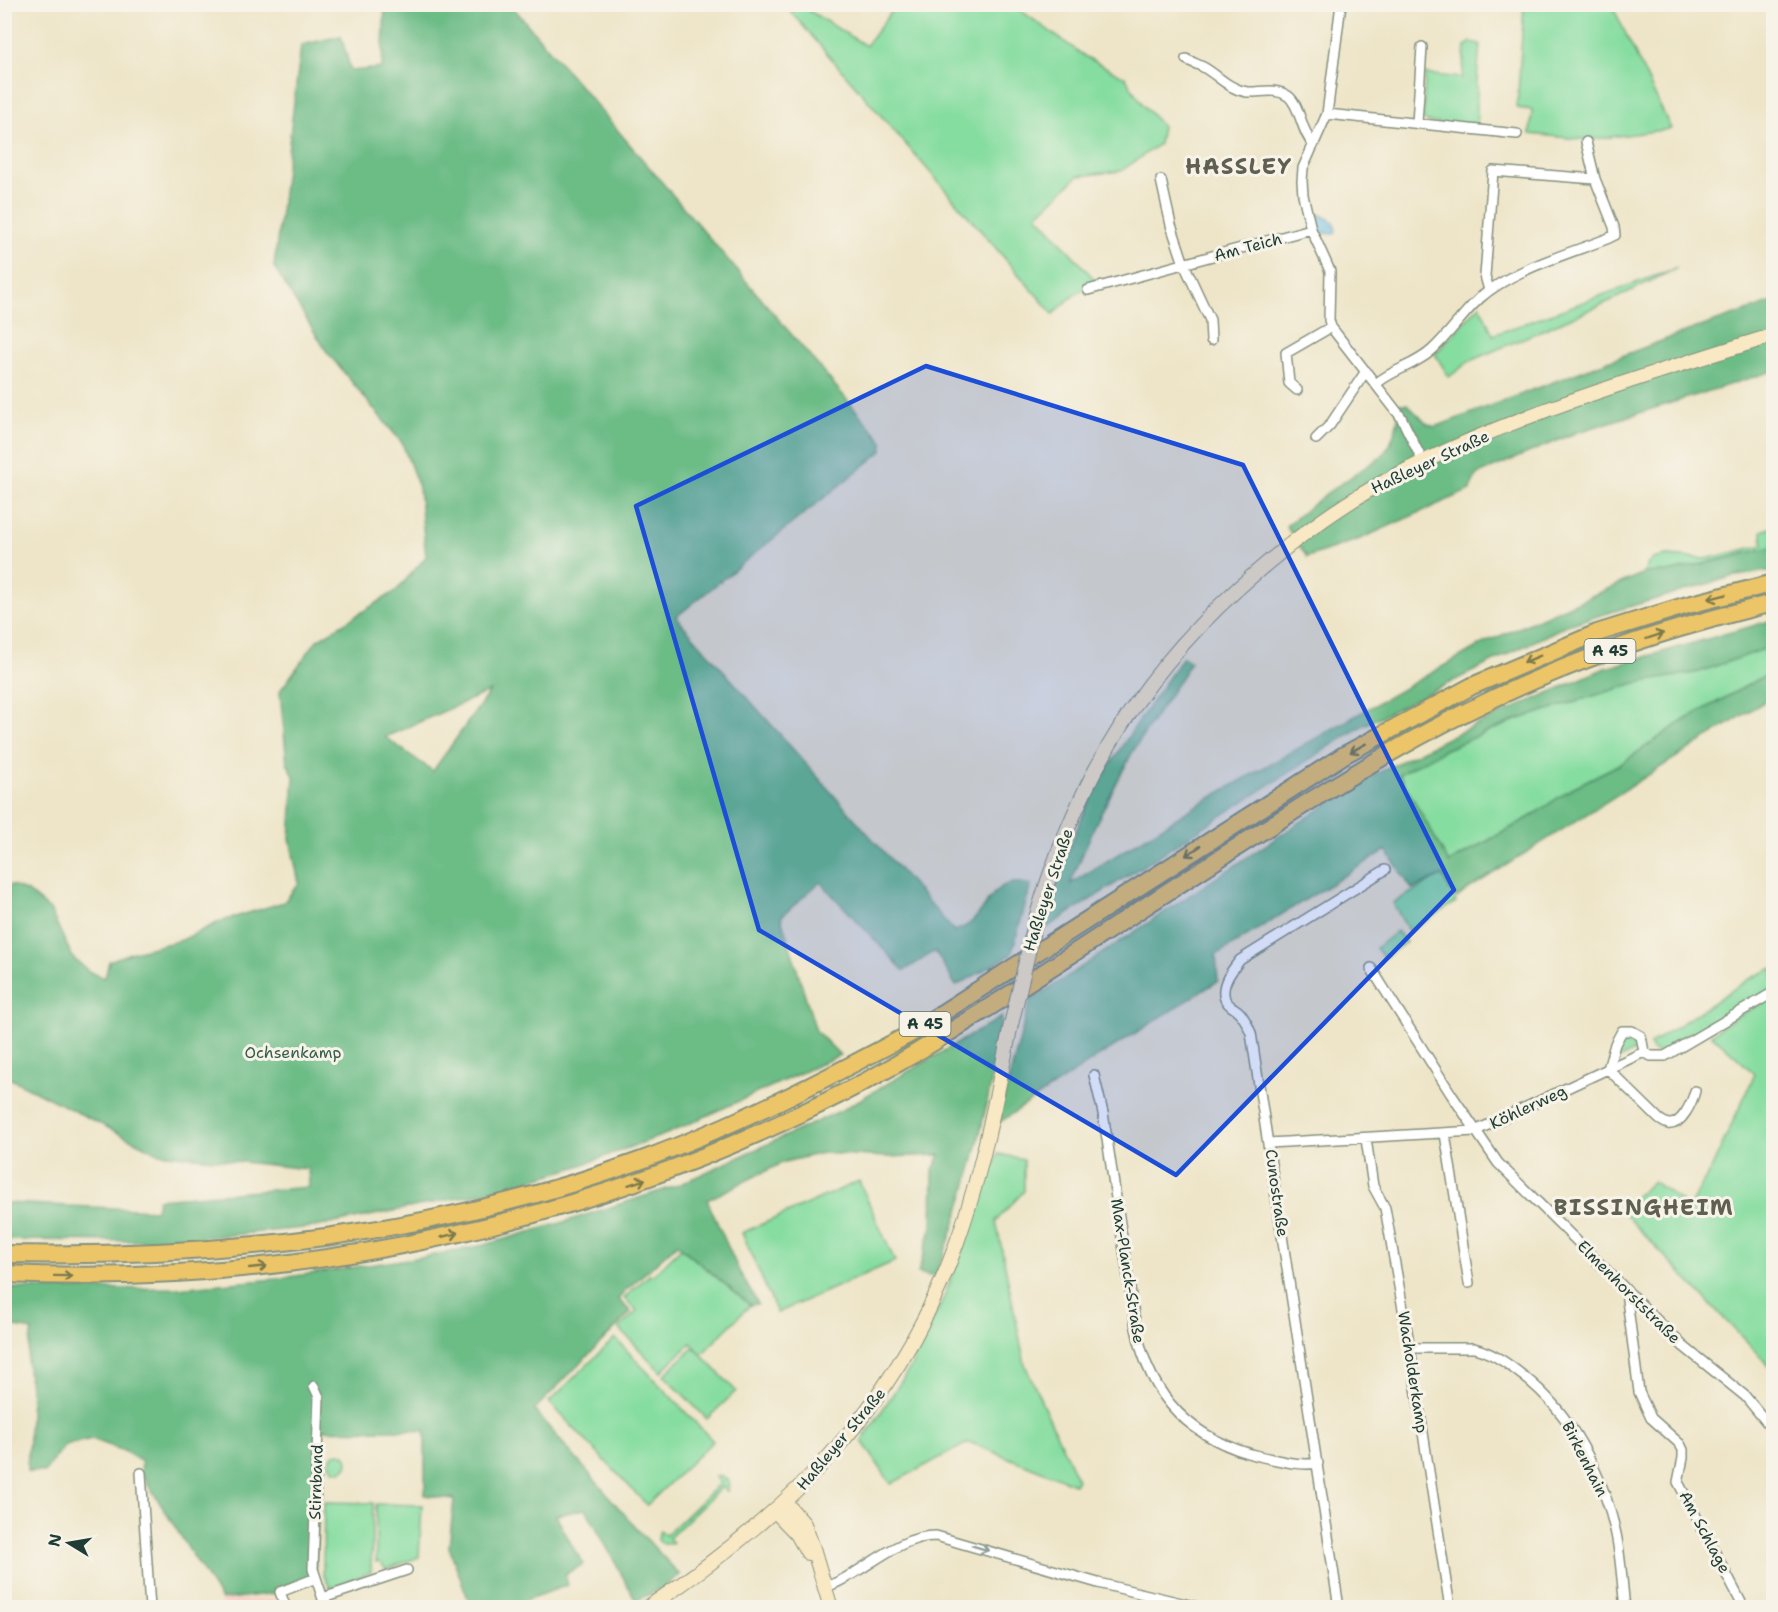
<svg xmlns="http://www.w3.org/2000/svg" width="1778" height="1612" font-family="'Shantell Sans',sans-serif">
<rect width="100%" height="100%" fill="#f7f3e8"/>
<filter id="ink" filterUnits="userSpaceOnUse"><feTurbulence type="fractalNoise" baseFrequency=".0167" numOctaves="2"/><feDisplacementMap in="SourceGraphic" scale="12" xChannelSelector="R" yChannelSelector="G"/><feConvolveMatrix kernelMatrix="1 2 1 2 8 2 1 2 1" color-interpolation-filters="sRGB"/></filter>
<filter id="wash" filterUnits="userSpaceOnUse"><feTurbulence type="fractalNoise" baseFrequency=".008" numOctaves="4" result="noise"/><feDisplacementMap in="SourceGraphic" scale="24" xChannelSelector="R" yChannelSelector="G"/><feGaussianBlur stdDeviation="1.35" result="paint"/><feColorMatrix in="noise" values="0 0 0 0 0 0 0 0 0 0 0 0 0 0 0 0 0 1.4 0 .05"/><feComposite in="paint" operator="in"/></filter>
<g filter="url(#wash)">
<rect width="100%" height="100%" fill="#eee5c8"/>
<path fill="#f7d1c8" d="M275 1599 278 1607H222L221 1600Z"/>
<path fill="#86dda0" stroke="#528d6a" stroke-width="1.5" d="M785 5H800L866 46 896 5H1013L1086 57 1125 77 1143 105 1162 126 1159 144 1121 171 1078 176 1037 215 1096 281 1073 296 1053 314Z
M1524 5H1612L1671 129 1589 140 1530 134 1532 110 1517 108Z
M1471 42 1480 44 1477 79V128L1427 122 1423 119 1425 74 1462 78 1465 47Z
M1677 268 1610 301 1470 361 1449 377 1435 354 1480 305 1493 335Z
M1773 527V547L1668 572 1644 573 1648 564 1653 559 1667 556 1706 559 1763 545 1762 531Z
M1773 645V673L1759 679 1683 721 1622 763 1574 787 1530 817 1449 863 1399 774 1446 749 1519 719 1635 683 1699 672Z
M1442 875 1456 902 1409 932 1393 903Z
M1397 931 1406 942 1384 958 1376 948Z
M1773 968V992L1664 1053 1655 1052 1651 1049 1650 1044 1749 979Z
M1773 998V1370L1621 1210 1653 1181 1689 1207 1711 1169 1755 1074 1711 1034 1736 1017Z
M1632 1036 1637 1038 1639 1044 1637 1049 1619 1059 1616 1057C1619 1048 1620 1035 1632 1036Z
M998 1154 1024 1159V1191L996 1221 1025 1365 1077 1479 1074 1484 969 1442 891 1484 862 1441 910 1368 944 1297Z
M859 1181 895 1261 777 1313 742 1233Z
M681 1248 750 1305 702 1354 691 1343 661 1372 619 1328 637 1311 624 1298 650 1274 652 1276Z
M615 1338 713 1441 647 1505 549 1402Z
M694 1347 736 1391 707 1419 664 1375Z
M330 1462a9 9 0 1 1 18 0a9 9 0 1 1-18 0Z
M721 1476 729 1481 728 1489 727 1491 722 1487 669 1538 673 1543 671 1544 661 1543 658 1540 659 1533 660 1531 666 1535 720 1483 715 1477Z
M324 1502 373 1503 371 1572 330 1588 323 1573Z
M376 1504 422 1505 419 1557 386 1569 380 1562H376Z"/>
<path fill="#6cbc86" stroke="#467c5d" stroke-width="1.5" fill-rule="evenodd" d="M385 5H511L883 442 882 451 676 617 954 931C992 922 983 872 1031 885L1011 955 956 986 935 951 904 971 820 882 781 917 816 1031 840 1055 669 1133 576 1167 497 1190 315 1227 165 1241 5 1240V1203L156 1210 158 1199 309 1187 308 1169 158 1153 5 1076V886L11 885 28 892 50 910 73 958 90 972 105 978 109 961 130 953 182 940 219 922 284 902 299 883 290 839 294 776 287 763 280 691 317 640 396 591 426 557 419 488 402 443 327 352 274 267 301 45 341 36 351 71 382 68ZM490 691 433 771 385 737Z
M1773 302V371L1575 433 1476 475 1470 490 1360 539 1307 557 1286 526 1327 493 1382 456 1390 445 1397 424 1400 404H1407L1426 423 1435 427 1685 332Z
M1773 547V570L1731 577 1567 625 1360 727 1043 930C1058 878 1075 823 1103 776 1128 735 1156 696 1183 657L1191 662 1133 751 1095 825 1070 884 1196 806 1484 643 1644 573 1668 572Z
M1773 620V646L1699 672 1635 683 1519 719 1446 749 1399 774 1449 863 1530 817 1574 787 1622 763 1683 721 1759 679 1773 673V696L1470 888 1457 898 1442 876 1412 889 1386 850 1216 955 1218 981 1099 1056 997 1124 1030 1001 1364 780 1451 736 1603 669Z
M1002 1017 996 1045V1060C981 1134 964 1208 935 1277L918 1273 932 1226 933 1171 940 1155 886 1157 823 1153 784 1162 707 1200 739 1271 758 1304 750 1305 677 1244 625 1291 618 1299 631 1312 534 1410 638 1530 680 1575 662 1588 636 1601 586 1509 556 1515 575 1551 584 1564 565 1574 568 1585 506 1607H471L449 1547 454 1499 425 1495V1431C390 1428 357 1432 322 1430L315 1576 275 1593 221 1600 141 1473 142 1462 124 1451 92 1439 65 1445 44 1472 27 1471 31 1398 27 1360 32 1330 5 1325 4 1288 99 1289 177 1288 275 1279 442 1254 484 1245 561 1223 676 1186 842 1110Z"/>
<path fill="#68b9e3" stroke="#447b8c" stroke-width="1.5" d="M1319 214 1334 222 1336 231 1334 234 1322 233 1318 226 1317 217Z"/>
</g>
<g filter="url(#ink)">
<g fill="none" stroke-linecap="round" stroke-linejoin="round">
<g stroke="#86917e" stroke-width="12">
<path id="street" d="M1341 4 1327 114 1303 168 1302 181 1303 195 1311 229 1330 271 1329 320 1331 327 1401 417 1423 462
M1186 59C1191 62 1197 64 1203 67 1218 75 1228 89 1247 92 1260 93 1275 87 1288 96 1300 104 1301 132 1313 144
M1327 114 1517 134
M1417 123 1422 47
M1586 142 1595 179
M1161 180 1171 225 1184 264 1210 320 1211 340
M1088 290 1311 229
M1377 383C1394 369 1416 365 1432 350 1453 331 1467 306 1490 290 1524 266 1571 253 1609 238L1615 235 1614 227 1595 179 1493 171 1485 276 1489 290
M1297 390 1289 383 1286 353 1331 327
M1316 439 1330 425 1366 371
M1371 968 1451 1094 1498 1163 1683 1346 1745 1396 1774 1431
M1608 1069 1659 1119C1660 1120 1667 1124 1668 1124 1682 1126 1692 1102 1695 1091
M1608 1069 1615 1044 1622 1031H1632L1641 1036 1644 1052
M1094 1075 1103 1113 1136 1328C1150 1399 1193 1441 1263 1457 1282 1461 1299 1466 1318 1463
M1445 1134 1469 1283
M1366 1139 1373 1186 1385 1208 1410 1348 1450 1608
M1269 1143 1475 1131 1644 1052 1651 1056H1665L1774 992
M1626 1292 1639 1392 1651 1418 1680 1444 1683 1450V1458L1678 1482 1744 1608
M1410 1348H1474C1493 1353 1507 1363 1522 1375 1571 1412 1603 1474 1616 1534 1621 1558 1622 1583 1625 1608
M314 1386 319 1397 313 1569 326 1608
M141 1473 150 1608
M826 1587C864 1574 895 1536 936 1536L1098 1583 1202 1608
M323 1598 407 1570
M286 1608 280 1592 316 1578
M459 1608 465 1605 466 1608
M1339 1608 1251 1033C1248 1026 1245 1018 1239 1012 1235 1008 1228 1006 1225 999 1220 985 1232 970 1240 960L1385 870"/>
</g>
<g stroke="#86917e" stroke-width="16">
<path id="secondary" d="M1037 915C1080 772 1145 667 1259 570 1294 540 1331 512 1371 489 1496 419 1638 378 1774 335
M785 1502 804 1524 813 1548 831 1608
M775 1511 797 1534 808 1553
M647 1608C786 1515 894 1412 953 1253 980 1181 995 1105 1010 1029"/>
</g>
<g stroke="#86917e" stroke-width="20">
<path id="highway" d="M4 1254C221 1258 438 1235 642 1160 734 1126 822 1081 908 1035L1344 755 1472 686 1597 633 1684 606 1774 583
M4 1274C273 1286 541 1235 785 1121 828 1101 872 1079 914 1054 1035 981 1152 900 1272 825 1335 785 1398 746 1464 713 1541 674 1624 643 1708 620 1730 614 1751 608 1774 603"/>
</g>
<use href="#street" stroke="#fff" stroke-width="9"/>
<use href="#secondary" stroke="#f8e8c3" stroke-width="14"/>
<use href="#highway" stroke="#edc569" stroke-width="16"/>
<g stroke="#86917e" stroke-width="16" stroke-linecap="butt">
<path id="secondary-bridge" d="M1010 1029 1037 915"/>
</g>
<use href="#secondary-bridge" stroke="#f8e8c3" stroke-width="14"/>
</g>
<defs><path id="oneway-shaft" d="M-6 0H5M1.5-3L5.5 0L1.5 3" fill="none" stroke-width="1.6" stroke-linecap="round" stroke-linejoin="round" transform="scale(1.5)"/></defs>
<g stroke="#7c7a4c">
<use href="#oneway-shaft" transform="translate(1717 597) rotate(165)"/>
<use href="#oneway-shaft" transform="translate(1655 636) rotate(-18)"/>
<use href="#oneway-shaft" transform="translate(1532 659) rotate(158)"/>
<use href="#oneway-shaft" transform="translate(1358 748) rotate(151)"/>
<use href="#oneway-shaft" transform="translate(1193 851) rotate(147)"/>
<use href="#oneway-shaft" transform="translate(637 1182) rotate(-19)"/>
<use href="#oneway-shaft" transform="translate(450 1235) rotate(-13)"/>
<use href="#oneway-shaft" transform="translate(258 1267) rotate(-6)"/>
<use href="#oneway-shaft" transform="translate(63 1276) rotate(1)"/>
</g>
<use stroke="#8f9e9a" href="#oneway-shaft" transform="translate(980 1548) rotate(17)"/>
</g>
<path fill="#1d4ed8" fill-opacity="0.2" stroke="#1d4ed8" stroke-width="4.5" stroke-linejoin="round" d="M926 366 1243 465 1454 890 1176 1175 759 930 636 506Z"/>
<g text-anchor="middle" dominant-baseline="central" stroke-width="6" stroke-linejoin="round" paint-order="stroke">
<g fill="#f7f3e8" stroke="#60746a" stroke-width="1.5">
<rect x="1584.5" y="639" width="51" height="24" rx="4.5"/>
<rect x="899.5" y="1012" width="51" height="24" rx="4.5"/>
</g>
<g font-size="15" font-weight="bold" fill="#1f3d34">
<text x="1610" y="651">A 45</text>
<text x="925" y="1024">A 45</text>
</g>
<g font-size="16" fill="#1f3d34" stroke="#f7f3e8">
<text transform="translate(1248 247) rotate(-15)">Am Teich</text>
<text transform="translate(1430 462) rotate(-25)">Haßleyer Straße</text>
<text transform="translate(1048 890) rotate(-72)">Haßleyer Straße</text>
<text transform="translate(1528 1107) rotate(-25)">Köhlerweg</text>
<text transform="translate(1277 1193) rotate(82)">Cunostraße</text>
<text transform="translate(1128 1271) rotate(81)">Max-Planck-Straße</text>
<text transform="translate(1629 1292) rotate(45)">Elmenhorststraße</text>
<text transform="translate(1413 1372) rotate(81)">Wacholderkamp</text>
<text transform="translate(841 1439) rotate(-50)">Haßleyer Straße</text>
<text transform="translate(1585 1459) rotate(63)">Birkenhain</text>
<text transform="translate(316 1482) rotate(-88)">Stirnband</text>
<text transform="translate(1705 1532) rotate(62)">Am Schlage</text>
</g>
<g font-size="16" fill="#345d4a" stroke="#f7f3e8">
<text x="293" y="1052">Ochsenkamp</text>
</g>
<g font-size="22" font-weight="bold" letter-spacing="1.5" fill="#606052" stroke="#f7f3e8">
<text x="1239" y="166">HASSLEY</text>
<text x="1644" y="1207">BISSINGHEIM</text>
</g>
</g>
<rect width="1778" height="1612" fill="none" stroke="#f7f3e8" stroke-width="24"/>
<g transform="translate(69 1543) rotate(281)" stroke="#f7f3e8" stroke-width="4.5" paint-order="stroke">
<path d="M0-4.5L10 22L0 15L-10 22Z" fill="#1f3d34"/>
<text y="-9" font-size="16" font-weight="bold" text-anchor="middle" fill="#1f3d34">N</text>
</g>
</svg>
